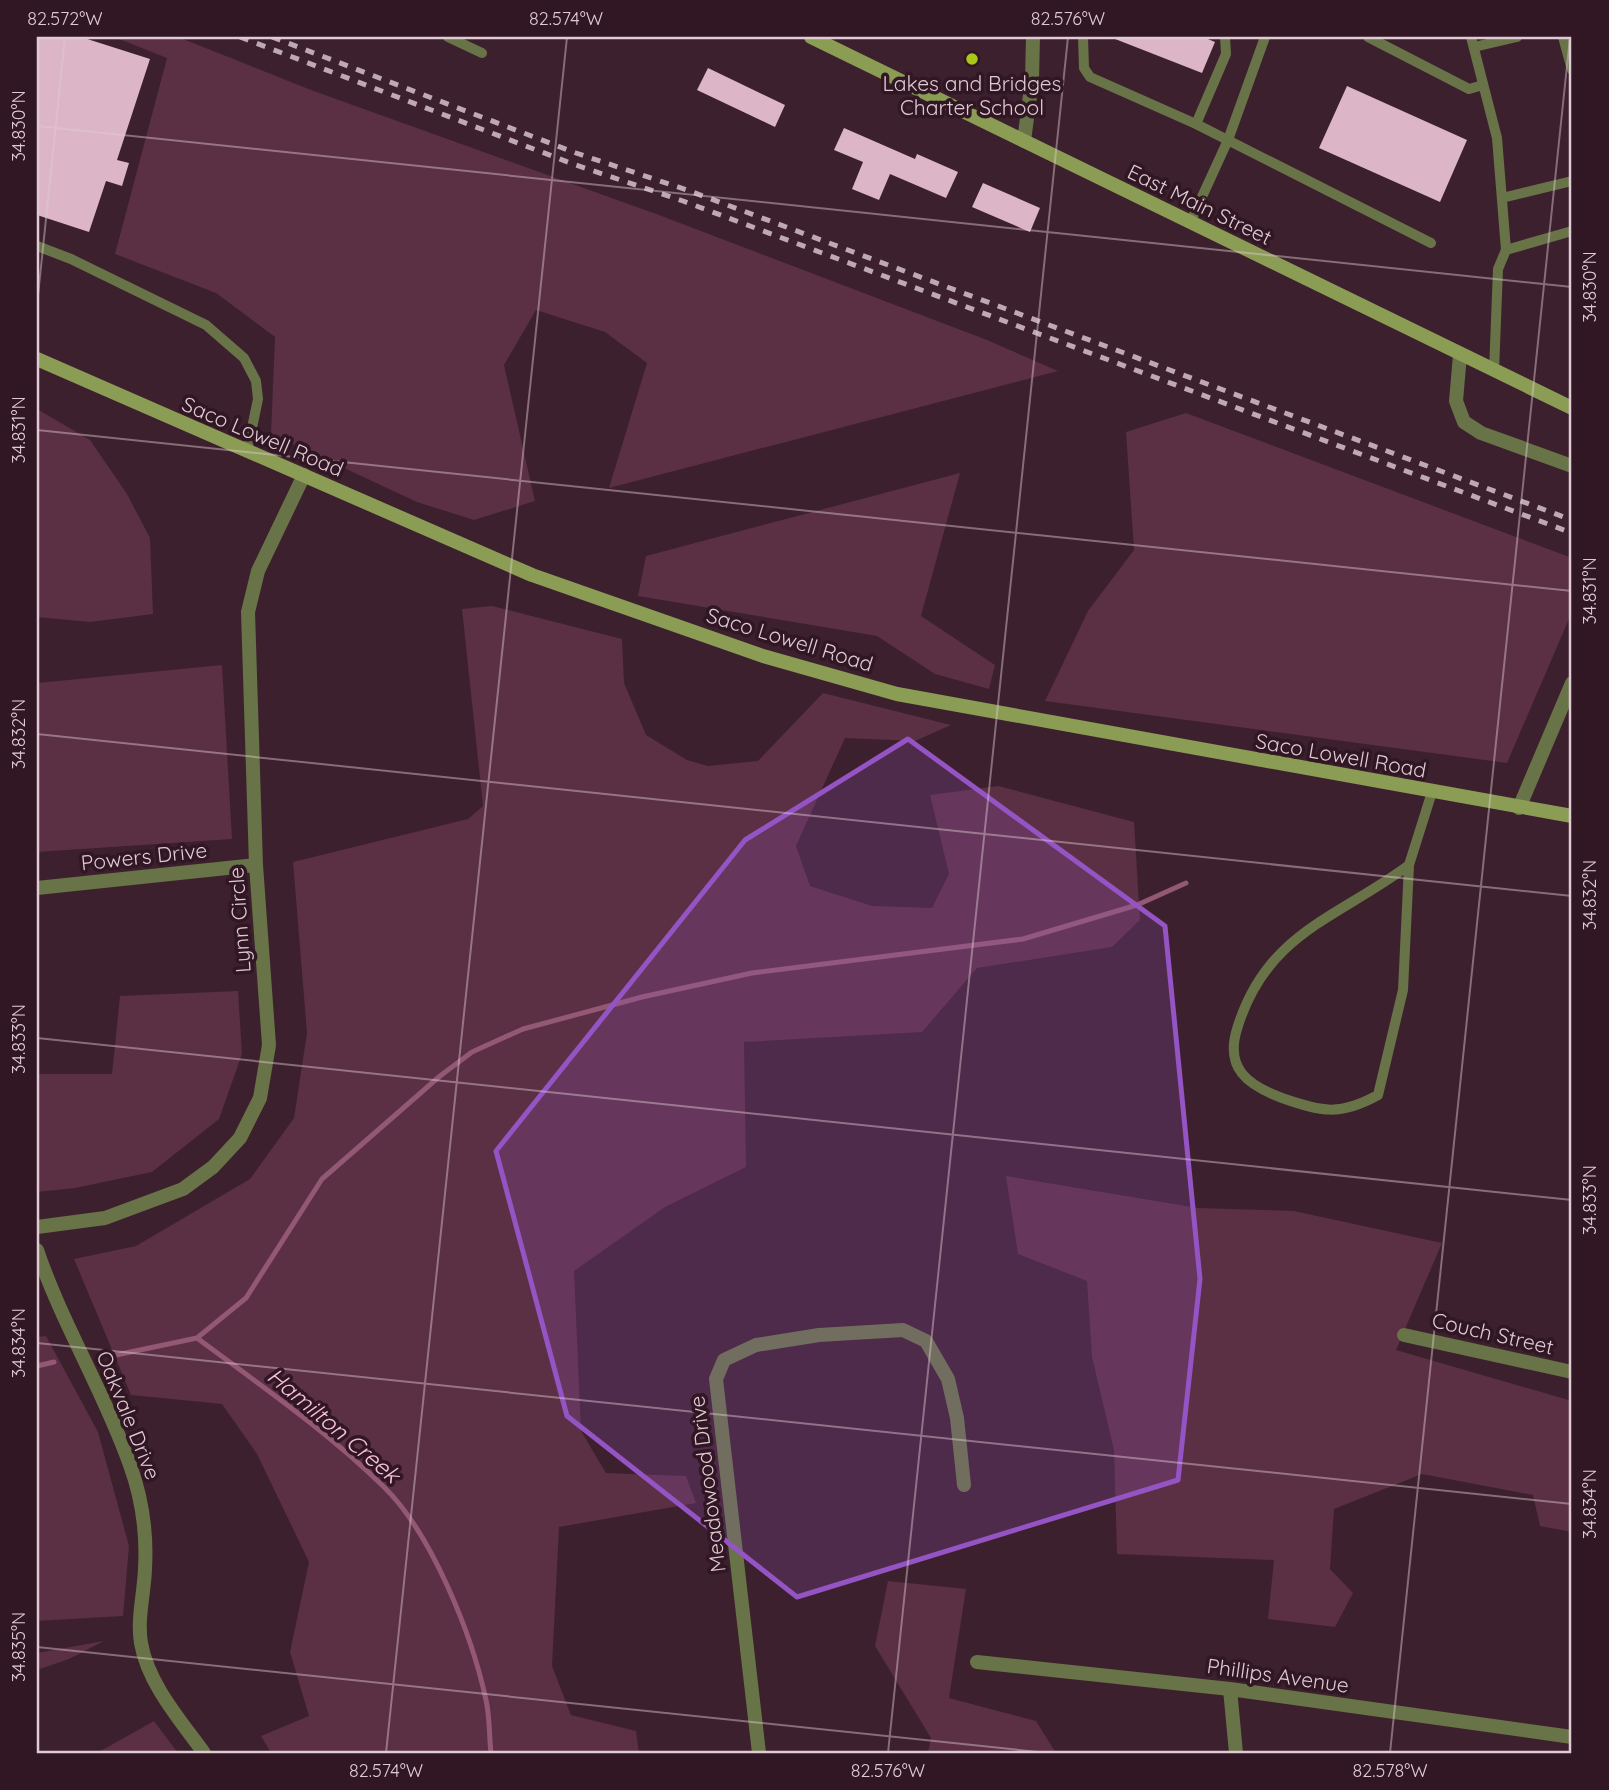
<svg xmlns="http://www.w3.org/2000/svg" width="1609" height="1790" font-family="Quicksand,sans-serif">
<rect width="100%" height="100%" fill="#3c202d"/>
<path fill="#5b2f44" d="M114 37H178L311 90 659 215 987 340 1058 371 609 488 647 363 605 332 536 310 504 365 535 501 474 520 417 502 271 434 275 337 216 293 115 254 167 58Z
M37 409 90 440 127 494 150 538 153 614 90 622 37 617Z
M1186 413 1572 558V612L1507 763 1045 701 1088 611 1134 550 1126 432Z
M960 473 921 616 995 665 989 689 935 674 877 636 638 596 646 556Z
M492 606 622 639 624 683 646 735 687 760 708 766 758 761 823 693 951 725 915 741 845 738 796 846 810 886 872 906 932 908 949 874 930 795 998 786 1134 822 1140 920 1112 947 977 968 922 1032 744 1042 746 1167 665 1207 574 1271 581 1431 606 1473 686 1476 696 1503 559 1527 552 1666 571 1715 636 1731 639 1753H271L261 1736 309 1716 290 1652 309 1562 257 1454 222 1404 131 1395 74 1259 136 1246 250 1179 294 1118 307 1033 293 862 468 819 483 806 462 609Z
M222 665 232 839 37 852V683Z
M238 991 242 1054 219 1119 152 1172 75 1188 37 1192V1074H112L120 996Z
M1006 1176 1198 1208 1294 1211 1442 1243 1396 1350 1572 1401V1532L1540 1526 1533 1495 1422 1474 1334 1509 1330 1569 1353 1593 1335 1627 1268 1619 1274 1560 1117 1554 1114 1450 1092 1357 1087 1281 1018 1254Z
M46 1336 98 1432 129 1546 123 1616 37 1621V1337Z
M888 1581 966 1589 949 1698 1036 1721 1056 1753H928L931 1738 875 1646Z
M104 1641 69 1659 37 1670V1653Z
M154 1721 178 1753H97Z"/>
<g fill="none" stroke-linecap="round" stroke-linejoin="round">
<path stroke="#935873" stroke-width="5" d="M197 1338C260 1385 327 1431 384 1487 432 1534 472 1635 486 1700 490 1717 489 1736 491 1753
M116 1355 197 1338 246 1298 322 1179 440 1076 472 1052 523 1029 642 997 752 973 1023 939 1137 905 1186 883
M37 1366 54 1362"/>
</g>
<path fill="#dcb6c6" d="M37 37H81L150 59 117 160 129 163 122 186 106 181 89 232 37 215Z
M1110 37H1203L1215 42 1202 73Z
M708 68 785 105 775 127 697 90Z
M1347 86 1467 140 1440 202 1319 148Z
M844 128 915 159 917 154 958 172 946 198 890 174 879 200 852 189 863 162 834 150Z
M983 183 1040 208 1030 232 972 207Z"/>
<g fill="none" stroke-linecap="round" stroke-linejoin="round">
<path stroke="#687347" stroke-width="10" d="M448 37 482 53
M1083 37 1084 68 1090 77 1196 124 1226 54 1225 37
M1368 37 1469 89 1483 85
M1471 37 1497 138 1506 250
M1563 37 1572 70
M1474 47 1517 37
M1196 124 1431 243
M1502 198 1572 181
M1190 223 1228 140 1265 37
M37 246 71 259 206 325 244 358 256 381 258 399 247 452
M1494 371 1498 269 1506 250 1572 231
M1409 865C1336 919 1266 933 1237 1029 1225 1068 1247 1085 1282 1098 1322 1112 1340 1116 1378 1095L1403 990 1409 865 1432 792"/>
<path stroke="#687347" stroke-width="14" d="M1024 141 1032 80 1033 37
M1460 355 1456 401 1464 422 1481 433 1572 466
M1519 808 1572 683
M37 888 256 865
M37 1227 105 1218 183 1189 213 1167 240 1138 260 1098 269 1045 256 865 248 612 258 571 304 475
M37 1250C62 1324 104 1391 130 1465 142 1498 147 1534 145 1569 144 1594 137 1619 141 1643 148 1684 181 1721 204 1753
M1404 1335 1572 1372
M977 1662 1230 1689 1572 1737
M1230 1689 1236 1753
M759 1753 716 1379 724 1360 756 1345 819 1335 903 1330 926 1341 948 1379 957 1418 964 1485"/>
<path stroke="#8b9c54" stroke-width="14" d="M811 37 1572 408
M37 359 532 575 763 656 897 694 1572 816"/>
<path stroke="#bea8b1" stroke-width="5" stroke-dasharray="9 9" stroke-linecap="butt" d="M240 37 573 164 683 201 1572 533
M272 37 576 153 687 190 1572 520"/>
</g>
<path fill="#9454c4" fill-opacity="0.2" stroke="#9454c4" stroke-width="5" stroke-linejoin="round" d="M908 739 1165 926 1200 1279 1178 1480 797 1597 567 1416 496 1151 745 840Z"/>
<path fill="none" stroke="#dfcbd3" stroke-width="2" stroke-opacity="0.45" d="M37 126 1572 287M37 305 65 37M37 430 1572 591M37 734 1572 896M37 1038 1572 1200M37 1343 1572 1504M37 1647 1048 1753M386 1753 567 37M888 1753 1068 37M1390 1753 1570 37"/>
<circle fill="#a9c719" stroke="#311623" stroke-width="2.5" cx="972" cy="59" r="7"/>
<g text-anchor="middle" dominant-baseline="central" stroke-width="7" stroke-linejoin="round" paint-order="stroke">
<g font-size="21" fill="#dfcbd3" stroke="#311623">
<text x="972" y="83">Lakes and Bridges<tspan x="972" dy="24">Charter School</tspan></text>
</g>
<g font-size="21" fill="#dfcbd3" stroke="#311623">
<text transform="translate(1200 204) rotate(26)">East Main Street</text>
<text transform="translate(263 436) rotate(23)">Saco Lowell Road</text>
<text transform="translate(790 639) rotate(17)">Saco Lowell Road</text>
<text transform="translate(1341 755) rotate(10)">Saco Lowell Road</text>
<text transform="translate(144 856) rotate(-6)">Powers Drive</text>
<text transform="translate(239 920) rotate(-94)">Lynn Circle</text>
<text transform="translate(1493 1333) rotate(13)">Couch Street</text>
<text transform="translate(129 1415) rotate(68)">Oakvale Drive</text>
<text transform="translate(707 1484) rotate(-97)">Meadowood Drive</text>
<text transform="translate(1278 1675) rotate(8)">Phillips Avenue</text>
</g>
<g font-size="23" font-style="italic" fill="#f9c2d9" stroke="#311623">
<text transform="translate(334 1425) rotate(40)">Hamilton Creek</text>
</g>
</g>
<rect width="1609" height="1790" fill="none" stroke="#311623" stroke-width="77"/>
<rect x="38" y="38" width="1532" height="1714" fill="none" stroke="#dfcbd3" stroke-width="2.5"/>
<g font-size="18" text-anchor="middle" fill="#dfcbd3">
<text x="65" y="25">82.572°W</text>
<text x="566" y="25">82.574°W</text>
<text x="1068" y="25">82.576°W</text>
<text transform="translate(19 126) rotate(-90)" y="6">34.830°N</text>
<text transform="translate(1590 287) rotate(-90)" y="6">34.830°N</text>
<text transform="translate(19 430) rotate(-90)" y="6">34.831°N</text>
<text transform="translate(1590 591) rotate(-90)" y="6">34.831°N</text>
<text transform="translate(19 734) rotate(-90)" y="6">34.832°N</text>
<text transform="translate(1590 895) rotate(-90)" y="6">34.832°N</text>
<text transform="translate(19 1039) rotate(-90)" y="6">34.833°N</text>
<text transform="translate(1590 1200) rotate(-90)" y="6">34.833°N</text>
<text transform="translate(19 1343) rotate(-90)" y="6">34.834°N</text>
<text transform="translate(1590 1504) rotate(-90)" y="6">34.834°N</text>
<text transform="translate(19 1647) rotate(-90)" y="6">34.835°N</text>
<text x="386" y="1777">82.574°W</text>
<text x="888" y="1777">82.576°W</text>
<text x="1390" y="1777">82.578°W</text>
</g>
</svg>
